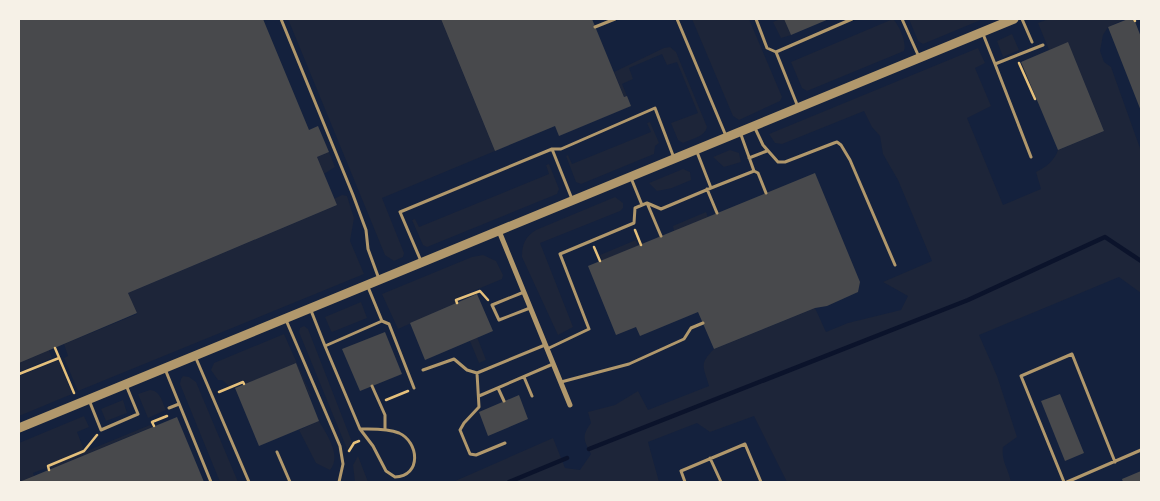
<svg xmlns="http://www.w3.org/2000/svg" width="1160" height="501" font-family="Cabin,sans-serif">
<rect width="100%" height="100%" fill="#14213d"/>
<path fill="#1d2539" d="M288 19H441L495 151 382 198 404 253 403 257 394 261 385 255Z
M692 19H749L782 97 780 101 739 120 733 116Z
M780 19H784L791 35 781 38 773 22Z
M893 19C899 25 907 42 904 51L807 91 802 88 791 62Z
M909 19H983L923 44 918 41Z
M1049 19H1121V21L1108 27 1103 35 1100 51 1104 62 1111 67 1141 151V293L1119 277 979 335 997 376 1017 437 1003 447C1001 461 1008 468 1011 482H787L754 416 710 432 697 423 648 442 659 482H453L553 438 565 468 580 470 591 454C584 440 581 437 591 423L588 412 615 405 638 391 648 410 709 386C704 367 698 365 714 349L815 308 826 332 848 323 901 310 908 296 883 282 932 261 898 180 883 154 880 136 872 127 864 111 782 144 775 143 769 134 978 48 985 63 975 68 991 106 967 118 1003 205 1041 189 1036 172C1045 168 1055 160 1058 150L1104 131 1068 43 1049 50 1038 23Z
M1012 34 1019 50 1003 57 997 41Z
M670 47 676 52 707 127C705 137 691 139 683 143L678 140 671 123 698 113 677 62 667 65 662 54 629 68 633 79 622 84 627 96 624 97 614 72 664 48Z
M650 122 659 143 655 146 654 154 581 184 576 182 566 156 568 155 572 164 651 132 647 123Z
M730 150 739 153 741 162 724 167 713 157Z
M329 152 335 167 324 174 317 157Z
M549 164 559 189 557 194 427 247 423 245 412 220 415 219 419 227 549 174 546 165Z
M683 169 690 172 691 180 672 188 657 191 649 183Z
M342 195 347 196 354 218 350 241 364 274 78 391 64 358 68 356 64 344 137 314 128 293 337 205 334 199Z
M615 197 623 203V208L620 211 540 243 573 327 558 335 522 257C522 244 525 237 536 230Z
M706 212 708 217 674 231 673 226Z
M636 240 638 246 602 261 600 255Z
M483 255 496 261 503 275 502 279 454 299 456 303 398 329 382 294 472 257Z
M361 302 367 318 332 332 331 331 325 317Z
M304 326 308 329 352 442 347 449 299 332 300 328Z
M284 334 311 395 310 397 296 363 246 384 244 380 229 386 222 380H218L211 370 214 363Z
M477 337 486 360 479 363 470 341Z
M49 350 52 358 19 372V363Z
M59 360 72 394 19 416V376Z
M183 376 189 377 196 382 238 482H220L180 384 181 379Z
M150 390C161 391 162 402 166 410L148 418 138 394Z
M123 400 127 413 106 421 101 409Z
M84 416 89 427 77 432 84 450 46 466V468L33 473 34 476 19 482V443Z
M319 421C327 435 342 456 330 470L316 463 299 430Z
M150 425 152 427 51 469 50 466Z
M358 456 368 482H355L353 465Z"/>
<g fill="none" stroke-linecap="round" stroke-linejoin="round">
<path stroke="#0b132b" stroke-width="4.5" d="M589 449 968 300 1105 237 1141 261
M509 482 567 458"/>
</g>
<path fill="#48494c" d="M19 19H263L309 130 318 126 329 152 317 157 337 205 128 293 137 313 19 363Z
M441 19H592L624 97 627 96 631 106 559 136 555 126 495 151Z
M784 19H829L791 35Z
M1128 19H1134L1141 37V111L1108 27Z
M1068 42 1104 131 1058 150 1021 62Z
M815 173 860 282 858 292 827 306 815 308 714 349 698 312 640 336 636 327 616 335 588 266Z
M477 294 493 331 425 360 410 323Z
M385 332 402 374 360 391 342 349Z
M296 363 319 421 259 446 235 388Z
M1060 394 1084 453 1065 461 1041 401Z
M519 395 528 419 488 436 479 412Z
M177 417 204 482H19L34 476Z
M1141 471V482H1123L1122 479Z"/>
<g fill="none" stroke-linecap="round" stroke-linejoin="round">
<path stroke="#e5c07b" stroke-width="2.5" d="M1134 19 1135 21
M1019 63 1035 99
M635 230 641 245
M594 247 600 261
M457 303 456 300 480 291 488 300
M55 348 74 393
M19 374 59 358
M219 392 243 382 244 384
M386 400 408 391
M154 426 152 422 167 416
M349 451 354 443 359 441
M49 470 48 466 84 451 97 435"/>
<path stroke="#b1986c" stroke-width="3" d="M281 19 353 195 366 230 368 249 379 279
M677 19 726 136
M756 19 767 48 776 52
M902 19 919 57
M1022 19 1032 42
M595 27 615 19
M983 34 995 64 1043 45
M995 64 1031 157
M798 107 776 52 852 19
M754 126 763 145 778 162H785L834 143 837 142 841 145 850 160 895 265
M552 149 572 199
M749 158 767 151
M754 171 758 173 766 193
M631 178 642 205
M711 188 754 171 740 132
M707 189 717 213
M647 203 661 236
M421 261 400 212 552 149H561L655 108 674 158
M524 292 492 305 499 320 530 308
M310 308 325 346 382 321 368 287
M286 320 340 446 343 464 339 482
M382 321 389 324 414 388
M325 346 360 429 373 446 386 471 395 477C422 476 419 442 399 433 387 428 372 429 360 429
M547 349 589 329 560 254 634 223 635 208 647 203 661 209 711 188 697 152
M195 356 249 482
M165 369 211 482
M423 370 454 359 467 370 477 373 545 345
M477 373 479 407 464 423 460 430 470 454 476 455 505 443
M524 377 532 396
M561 382 629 364 684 339 691 328 703 323
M372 386 385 415V430
M498 388 504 401
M479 396 553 364
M89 400 101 430 138 414 126 385
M169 408 179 404
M277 452 290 482
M710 458 721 482
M685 482 681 471 745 444 761 482
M1064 482 1021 376 1072 354 1115 462
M1067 482 1141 450"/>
<path stroke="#b1986c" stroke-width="5" d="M499 231 570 405"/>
<path stroke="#b1986c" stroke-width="9" d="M19 428 1014 19"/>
</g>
<rect width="1160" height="501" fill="none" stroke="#f6f1e7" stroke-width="40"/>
</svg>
